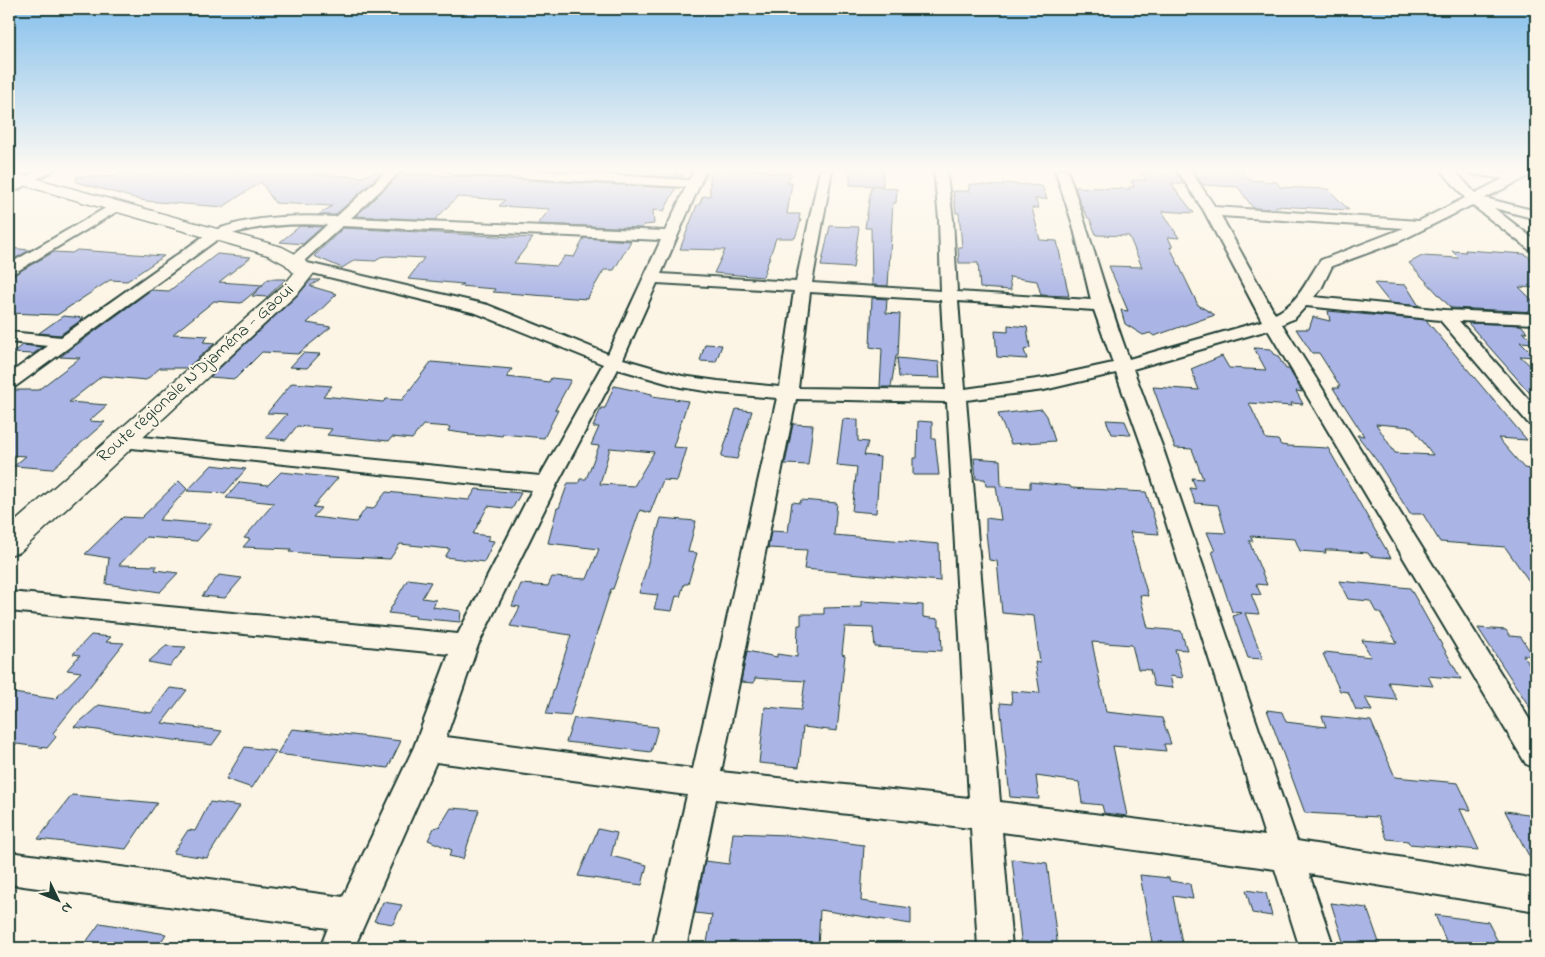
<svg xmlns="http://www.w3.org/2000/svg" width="1545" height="957" font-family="'Indie Flower',sans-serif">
<rect width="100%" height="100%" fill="#fcf5e5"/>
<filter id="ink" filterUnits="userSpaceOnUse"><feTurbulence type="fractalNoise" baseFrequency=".02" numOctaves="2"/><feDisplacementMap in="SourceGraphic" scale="10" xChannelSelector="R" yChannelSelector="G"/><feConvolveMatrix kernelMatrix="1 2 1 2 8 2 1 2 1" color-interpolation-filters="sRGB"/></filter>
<g filter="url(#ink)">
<path fill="#aab4e5" stroke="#1f3d34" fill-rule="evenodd" d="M139 170 238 172 241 170H316L311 174 363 177 372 172 382 173 335 215H318L332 206 275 203 261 182 223 207 145 201 76 182 77 176 114 177 121 173Z
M562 170H678L675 175H683L681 178Z
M710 170H768L767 173 791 174 787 183H792L787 214H800L799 220H801L795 238H776L763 277 714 273 725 250 680 249 697 205H699L703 196H710Z
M850 170H883V186L850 185Z
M1158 170H1175L1184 184H1171L1194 213 1162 211 1179 238 1168 237 1173 248 1170 247 1198 305 1215 315 1154 336 1150 333 1143 335 1125 324 1121 310 1128 311 1109 266 1142 267 1129 236 1096 235 1090 219 1088 218 1080 203 1075 187 1130 189 1129 187H1134L1131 181H1134L1133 180H1146L1141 172H1159Z
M1192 170H1241L1249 180 1277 182 1280 187 1328 189 1349 210 1276 206 1275 209 1253 208 1238 187 1203 185Z
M400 174H419L676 188 664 211 653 210 654 224 644 225 642 228 538 224 550 209 499 206 505 200 457 197 435 220 356 216Z
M1002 183 1042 186 1047 199H1035L1039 208H1032L1040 240 1057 241 1069 296 1041 295 1037 281 1009 277 1011 290 980 288 978 263H959L958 247H962L959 213H956L953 191H969V184L1003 186Z
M871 187 897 189 896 203H893L888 286 872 285 871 228H865Z
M300 226 322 227 303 244 280 242Z
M830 226 859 227 853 268 821 266Z
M343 228 533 238 514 263 557 266 565 256 574 257 584 238 631 241 614 270H604L587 299 493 292 495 289 459 286 463 284 408 279 424 258 386 256 380 257 376 261 355 260 342 268 314 256Z
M9 248 30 250 9 262Z
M77 250 164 256 127 281 110 280 57 315 9 313V277L54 252 72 253Z
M1465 250 1525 254 1536 263V288L1519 287 1536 304V312L1451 308 1409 263 1422 256 1459 258 1452 251 1466 252Z
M217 254 251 257 219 282 263 285 241 303 214 301 173 334 209 336 203 342 215 343 187 368H160L146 380 102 376 69 402 107 405 89 421 105 422 52 469 14 466 26 456 9 455V390H38L80 358 60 357 151 290 169 291Z
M268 279H286L267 297 252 296Z
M311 280H320L310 286 337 294 307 323 331 327 298 354 262 352 235 379 210 377 300 293Z
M1374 283 1406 285 1419 306 1390 303Z
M872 298 887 299 886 313 900 314 898 356H896L891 387H880L882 349 870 347Z
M1328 311 1426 320 1527 440 1498 438 1524 468 1536 470V591L1505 547 1440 542 1423 514H1410L1377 461 1357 435 1364 436 1333 388H1340L1338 386H1340L1319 353H1312L1296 329H1309L1313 317 1330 321ZM1376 424 1412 427 1433 455 1395 453Z
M63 316 84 318 60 335 39 333Z
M1468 323 1521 325 1527 332H1523L1534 343 1520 342 1535 357 1520 356 1536 371V400Z
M1008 325 1027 327 1030 348 1024 350 1027 359 997 357 995 331 1008 332Z
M705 344 722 345 716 362 700 361Z
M22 345 43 347 33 354 12 353Z
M1254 348 1271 349 1275 355H1277L1286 369H1289L1302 392 1296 391 1303 404 1291 403 1292 406 1249 403 1266 439 1278 440 1281 445 1288 446 1328 448 1391 558 1370 556 1368 553 1332 550H1325L1326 553 1300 551 1295 539 1250 536 1253 541H1249L1267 585 1256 584 1261 595 1251 594 1259 614 1245 613 1263 659 1248 658 1233 616 1242 613 1232 612 1212 551H1215L1207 532 1226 533 1218 505 1195 503 1190 488 1196 489 1192 478 1203 479 1192 449 1175 448 1153 387 1199 390 1191 369 1222 356 1229 368 1266 370Z
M303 353 320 354 307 368 290 367Z
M897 358 939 362 940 378 899 377Z
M431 362 512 369 507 377 549 382 551 378 571 380 555 410H558L544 438 503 434 502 436 486 434 485 436 468 435 469 434 448 431 450 427 423 425 412 439 392 437 389 441 327 435 332 429 297 426 286 440 266 438 287 414 267 413 292 383 332 386 323 396 383 402 386 399 402 400Z
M614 386 652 394V396L688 401 673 447 687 448 677 481 663 480 650 513 640 510 613 589H611L570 716 546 714 571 635 510 626 520 607 512 606 521 584 548 586 552 577 587 579 599 549 548 543 557 508H559L568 483H579L580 479H586L599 446 591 445 599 427H593L601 408H605ZM610 448 654 452 634 486 600 484Z
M736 409 752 411 737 459 721 457Z
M1042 409 1047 416 1055 441 1011 444 998 414Z
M843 419 858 420V441L868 442 864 455 880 457 876 513 852 511 857 467 837 465Z
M1106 420 1125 421 1131 435 1112 434Z
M918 421 932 422V439H935L939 475H913V458H917Z
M793 424 813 425 808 465 785 464Z
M974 458 1000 460 1001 486 1030 488V482L1070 486 1071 488 1146 492 1159 534 1130 532 1148 596 1140 595 1148 628 1181 631 1187 650 1175 649 1183 678 1170 676 1173 688 1154 686 1150 670 1138 669 1132 645 1092 642 1106 712 1162 718 1171 744H1164L1166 751 1113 746 1127 816 1104 813 1102 805 1082 803 1079 782 1036 776 1039 799 1010 797 1000 703 1012 704 1011 691 1040 693 1035 662 1040 663 1034 616 1002 613 997 561 989 560 986 532V518L1001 520 996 486H986L985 479H976Z
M212 465 246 469 225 493 187 491Z
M281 472 338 478 313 507 321 508 313 517 356 522 366 508 373 509 386 492 469 500 476 489 521 493 512 509 488 506 473 534 490 536 487 540 494 541 484 562 445 557 450 549 400 544 390 559 330 556 331 555 289 552 291 549 243 547 250 539 244 538 274 503 226 498 240 482 268 485Z
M179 481 187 489 159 520 212 524 197 541 146 537 119 565 157 566 155 570 178 573 160 592 106 584 109 558 85 554 123 517 141 518Z
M801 500 837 503 834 535 939 544 940 581 804 569 807 550 768 548 771 531 788 532 792 502 800 503Z
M661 518 696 521 688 552 697 553 688 584H684L680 597 676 596 672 611 654 609 658 595 639 593Z
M219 575 242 578 225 598 202 596Z
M408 579 431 582 422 598 436 600 433 607 461 611 460 622 415 618 416 616 388 613Z
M1339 581 1410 588 1461 679 1428 676 1433 686 1388 682 1397 700 1365 697 1372 711 1356 710 1348 692 1340 691 1323 654H1326L1325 652 1371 657 1362 640 1397 643 1380 612H1376L1370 601 1348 599Z
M861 601 923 605V617L939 619V626H941L942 651 875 647 873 628 845 627 842 654 845 655 837 731 803 727 799 767 759 763 765 707 801 710 805 681 755 678 754 683 741 682 747 651 777 657V654L797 657 798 625H801V614H824V608L861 607Z
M1478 628 1506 630 1510 636 1521 637 1533 656 1523 655 1536 674V717Z
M91 635 111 637 106 642 124 643 53 733 56 737 47 748 9 743V698L13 693 55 699 81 672 67 670 80 655 73 654Z
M166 646 186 647 170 666 148 662Z
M170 688 187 690 162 723 222 731 212 745 74 727 99 705 151 713Z
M1267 710 1282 712 1286 722 1326 727 1322 716 1371 721 1395 777 1458 783 1471 810 1460 809 1479 850 1409 844 1408 841 1387 839 1378 817 1305 813Z
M574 718 658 727 651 752 566 742Z
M292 729 352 735 401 741 388 768 277 754Z
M245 747 276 751 252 788 226 779Z
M72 795 157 803 126 849 38 839Z
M210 802 240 806 207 858 173 853 188 830 195 831Z
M451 808 479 810 463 859 449 856 452 850 428 840 434 828 440 826Z
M1505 811 1536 815V869Z
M598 829 617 833 611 856 647 865 642 885 578 876Z
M733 833 787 835 864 845 861 901 911 908V924L820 910 818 948H706L712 915 695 913 705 861 729 864Z
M1012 859 1047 863 1058 948H1022Z
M1140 875 1169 878 1170 881 1190 884 1193 899 1173 896 1183 948H1153Z
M1246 890 1266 893 1272 916 1252 913Z
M383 902 402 905 393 924 374 921Z
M1331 903 1367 908 1381 948H1345Z
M1435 915 1488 922 1501 948H1449Z
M100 923 166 934 157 948H119L86 942Z"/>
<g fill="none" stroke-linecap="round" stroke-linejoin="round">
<g stroke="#1f3d34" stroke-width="4">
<path id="street" d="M38 170H54L9 194V185Z
M388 170H402L351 218 665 231 686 187 454 174 448 170H526L689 180 694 170H706L661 274 796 282 820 170H832L812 283 941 291 939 219 934 170H946L953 219 957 292 1091 300 1073 225 1055 170H1067C1090 233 1106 297 1129 359L1262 321 1204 211 1177 170H1190L1215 207 1419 221 1465 198 1441 170H1454L1475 193 1503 179 1473 174 1467 170C1482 170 1497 171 1512 173 1518 173 1529 170 1536 170L1535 173 1485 198 1536 211V219L1494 208 1536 241V252L1531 251 1472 205 1400 241 1332 266 1321 289 1314 297 1445 310 1536 314V324L1459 321 1536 408V426L1529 424 1440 320 1306 306 1295 318 1282 324 1536 730V768L1526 764 1268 330 1133 369 1162 446 1297 841 1536 879V911L1309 874 1334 948H1300L1275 869 1002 832 1012 948H978L971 828 716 799 686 948H652L687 795 436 762 354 948H320L328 928 9 884V852L343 897 414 747 449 654 9 611V592L458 634 532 490 122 447 115 446 112 441 115 436 122 435 540 476 603 364 476 313 296 269 294 265 287 261 290 258 327 225C290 223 252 225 218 239L16 386 9 388V374L48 346 9 342V332L61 337 208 233C248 216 292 215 336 217ZM1221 216 1404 228 1321 260C1306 280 1300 302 1275 314ZM342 226 661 240 608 354 488 305 303 262ZM657 283 794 291 780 387 718 381 682 376 623 359ZM810 292 941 300 946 390 798 388ZM958 301 1094 310 1113 363 1044 378 965 389ZM618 369 680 387 718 393 777 398 693 769 446 737 478 645 557 484ZM1116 373 1142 446 1265 836 1000 802 966 400 1044 390ZM796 399 947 402 969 798 721 772Z
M116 202 121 203 123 206 121 209 14 273 9 275V264Z"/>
</g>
<g stroke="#1f3d34" stroke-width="3">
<path id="secondary" d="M9 171 282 247 303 258 314 273 299 292 20 552 9 555V527L285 284 294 273 285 264 268 255 9 181Z"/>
</g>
<use href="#street" fill="#fcf5e5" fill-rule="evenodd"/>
<use href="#secondary" fill="#fcf5e5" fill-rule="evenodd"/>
</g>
</g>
<linearGradient id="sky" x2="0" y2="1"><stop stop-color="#85c0ec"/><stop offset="0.56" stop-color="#fefaf3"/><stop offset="1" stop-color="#fefaf3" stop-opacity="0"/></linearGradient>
<rect width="1545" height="304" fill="url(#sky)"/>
<g text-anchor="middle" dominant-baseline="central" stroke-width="4" stroke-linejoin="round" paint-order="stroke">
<g font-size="18" fill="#1f3d34" stroke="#fcf5e5">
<text transform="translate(196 374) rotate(-42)">Route régionale N'Djaména - Gaoui</text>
</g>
</g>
<rect width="1545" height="957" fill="none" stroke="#fcf5e5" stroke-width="30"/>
<rect x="15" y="15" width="1515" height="927" fill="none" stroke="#1f3d34" stroke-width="2" filter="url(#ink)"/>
<g transform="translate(58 900) rotate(133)" stroke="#fcf5e5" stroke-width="4" paint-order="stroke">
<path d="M0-4L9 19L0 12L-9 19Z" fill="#1f3d34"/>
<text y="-8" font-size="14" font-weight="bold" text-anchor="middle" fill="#1f3d34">N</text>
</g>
</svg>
